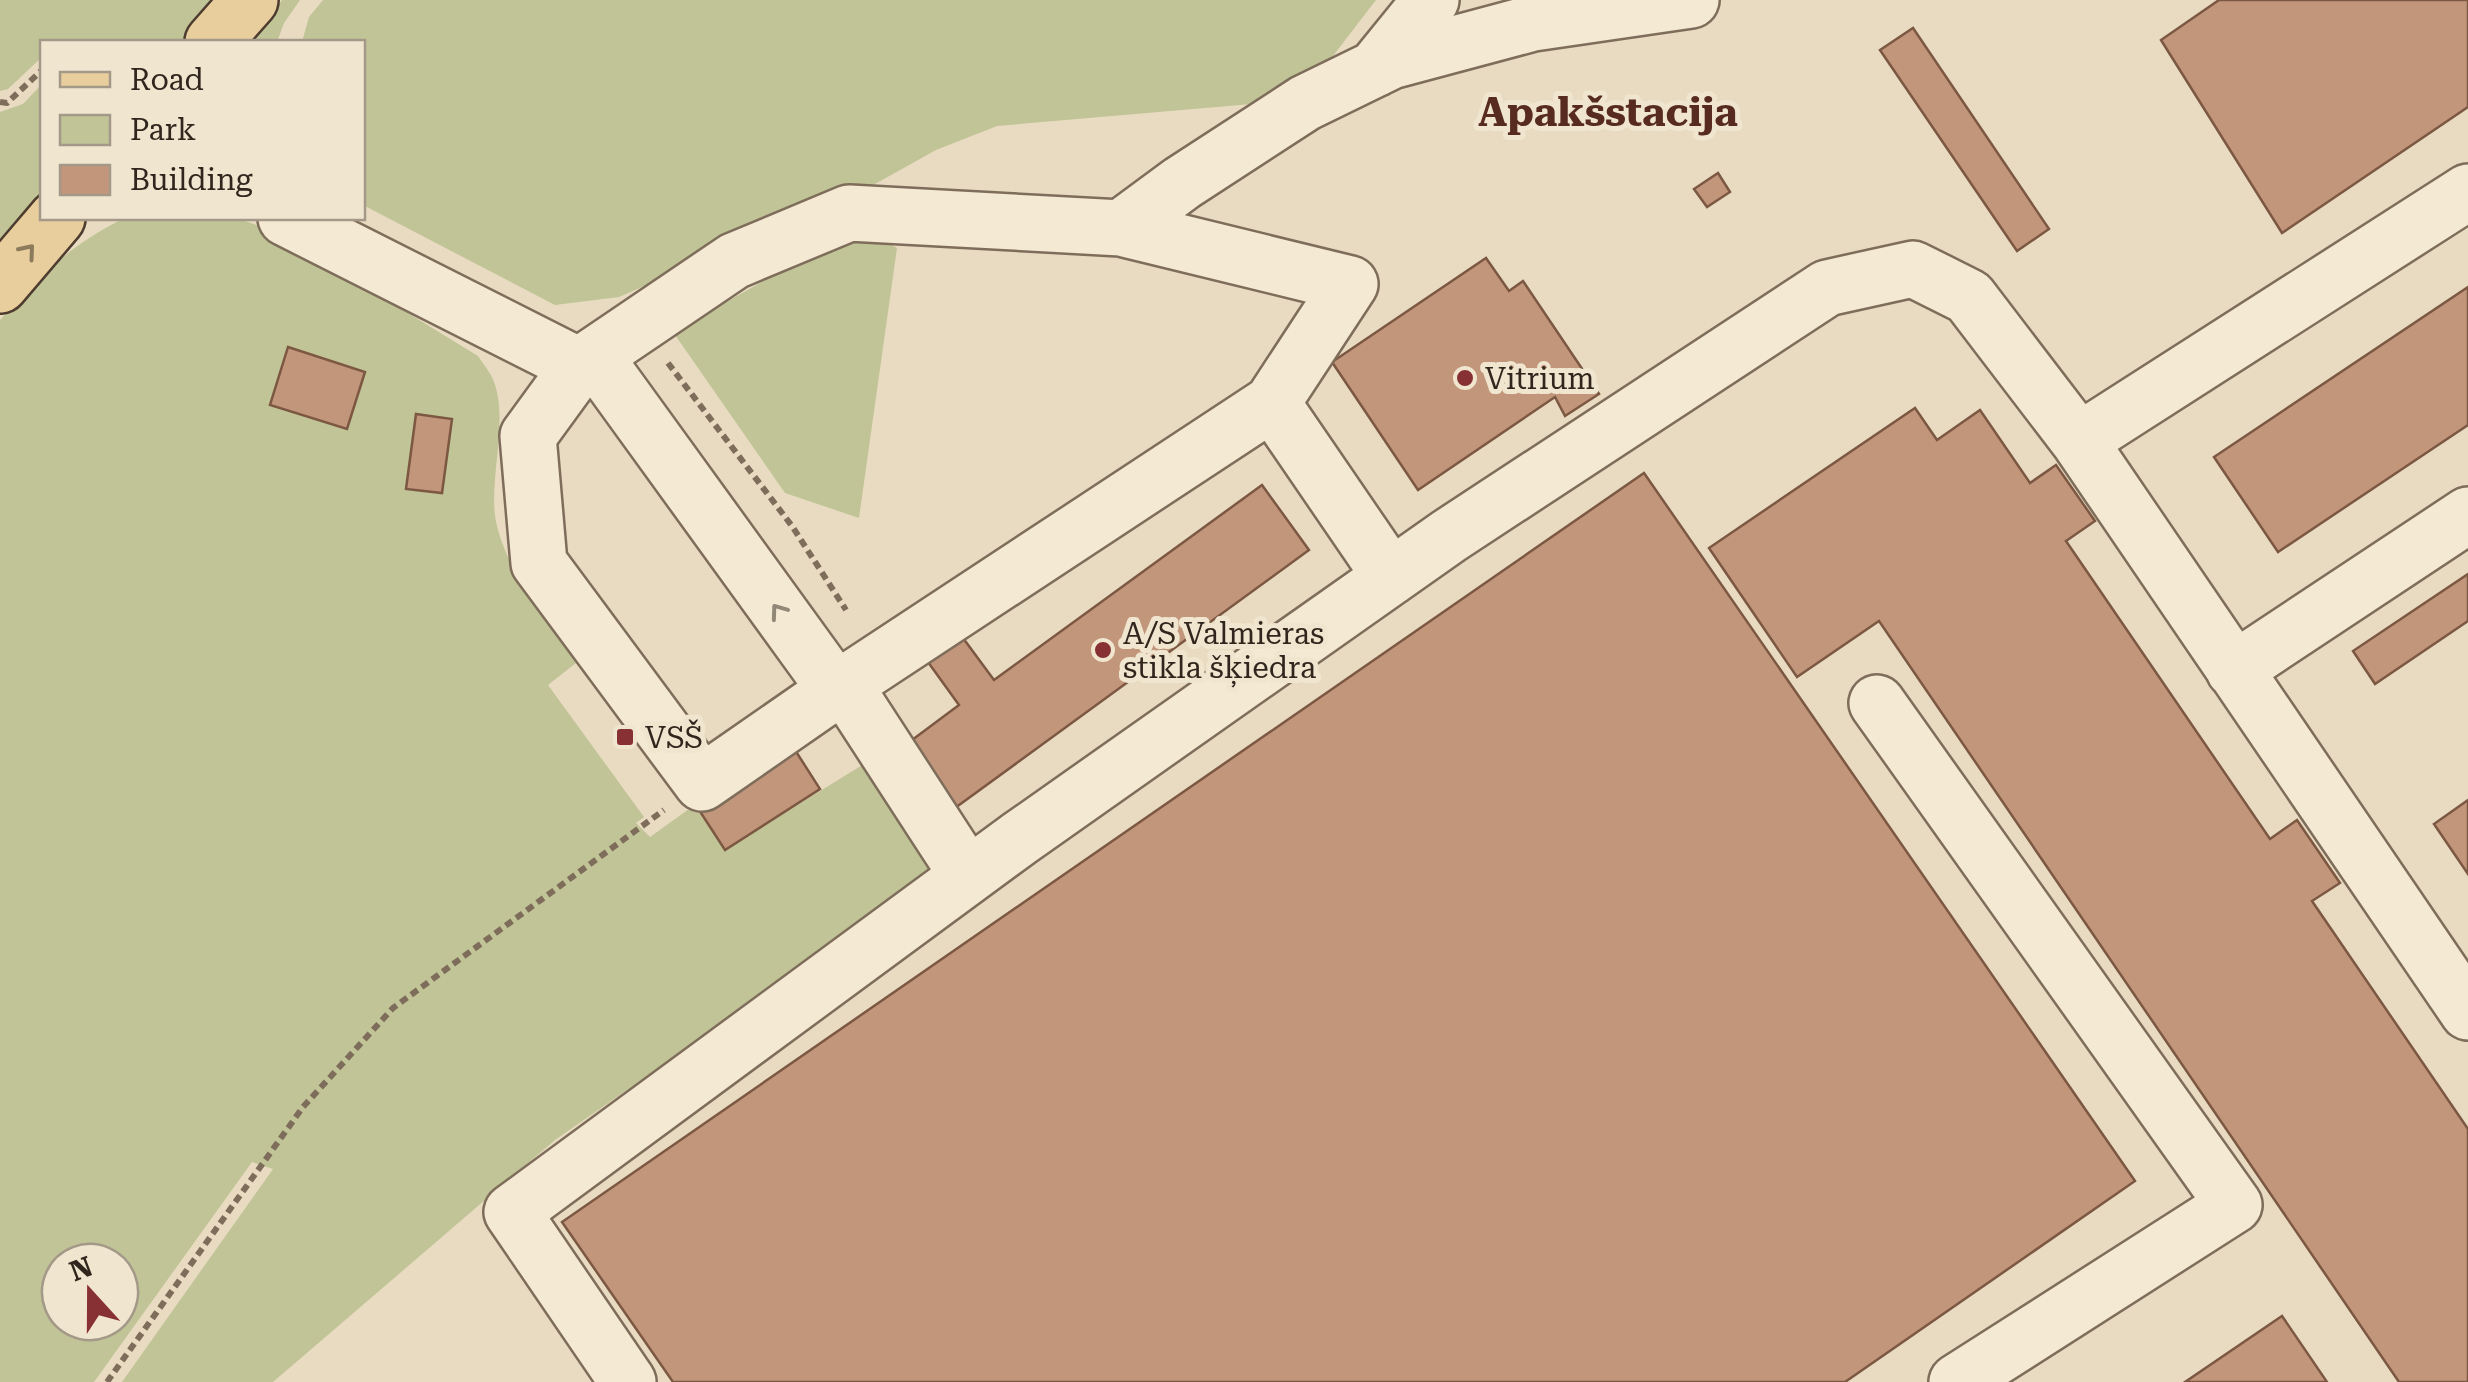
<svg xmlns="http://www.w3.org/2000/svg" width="2468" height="1382" font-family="'Roboto Serif',serif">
<rect width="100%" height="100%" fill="#e8dbc1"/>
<path fill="#c0c496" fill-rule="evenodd" d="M0 0H218L181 42H42V57L8 89 0 91Z
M282 0H300L284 23 277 42H252Z
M323 0H1376L1299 100 997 126 936 150 866 189 619 297 555 305 363 205 362 42H302L309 17Z
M42 84V200L0 249V112L23 104Z
M125 218H236L274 231 478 356C483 364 491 373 494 382 509 421 488 481 496 522 507 573 548 620 576 663L548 685 644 817 636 823 650 837 696 804 725 850 872 759 942 871 555 1140 273 1382H122L273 1169 252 1162 94 1382H0V320C40 275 71 244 125 218ZM60 1262H120V1322H60Z
M859 227 897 248 859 518 785 493 673 332Z"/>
<path fill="#c2967b" stroke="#7c5843" stroke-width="2.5" d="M2219 0H2468V107L2282 233 2161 40Z
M1913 28 2049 229 2017 251 1880 50Z
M1718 173 1730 192 1707 207 1694 189Z
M1486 258 1509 291 1523 281 1599 394 1565 416 1555 397 1418 490 1332 362Z
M2468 287V425L2278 552 2214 457Z
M288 347 365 372 347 429 270 405Z
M1915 408 1937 440 1980 410 2030 483 2056 465 2095 521 2066 541 2270 839 2297 820 2340 883 2312 901 2468 1129V1382H2399L1879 621 1797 677 1709 548Z
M416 414 452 419 442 493 406 489Z
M1644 473 2135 1181 1845 1382H673L562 1222Z
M1262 485 1309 550 955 808 908 743 959 705 928 662 963 638 994 680Z
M2468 574V621L2375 684 2353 651Z
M795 750 820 789 725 850 699 810Z
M2468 800V874L2434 824Z
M2282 1316 2327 1382H2185Z"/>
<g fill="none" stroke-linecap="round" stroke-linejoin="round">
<g stroke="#7f6d5b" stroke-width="60">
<path id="minor" d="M1375 69 1431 0
M849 213 1121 228 1350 284 1272 403 836 690 702 783 539 563 528 436 579 366 734 261Z
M286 218 579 366 602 367 836 690
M1121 228 1182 183 1305 103 1391 61 1533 23 1691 0
M1272 403 1391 577
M2079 441 2468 192
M2234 670 2468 515
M844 685 968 876
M1877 703 2234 1205 1957 1382
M628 1382 512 1212 1020 838 1449 536 1827 288 1913 269 1969 297 2079 441 2468 1012"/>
</g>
<g stroke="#4d3c2f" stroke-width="60">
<path id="major" d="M213 42 250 0
M0 285 57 218"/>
</g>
<path stroke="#7f6d5b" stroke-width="6" stroke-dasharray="8 5" stroke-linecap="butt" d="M0 102 7 103 42 70
M668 363 792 526 846 610
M107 1382 303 1107 393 1008 664 810"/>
<use href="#minor" stroke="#f4e9d3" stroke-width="55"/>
<use href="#major" stroke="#e8ce9c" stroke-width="55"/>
</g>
<defs><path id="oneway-chevron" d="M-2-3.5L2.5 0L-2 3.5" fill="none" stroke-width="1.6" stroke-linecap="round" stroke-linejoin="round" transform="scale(2.5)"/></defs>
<use stroke="#8c7a5c" href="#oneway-chevron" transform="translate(28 251) rotate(-50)"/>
<use stroke="#928878" href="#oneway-chevron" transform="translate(778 611) rotate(-126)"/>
<g fill="#873134" stroke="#f0e6cf" stroke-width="4">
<circle cx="1465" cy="378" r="10"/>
<circle cx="1103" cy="650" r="10"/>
<rect x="615" y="727" width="20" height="20" rx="5"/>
</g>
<g text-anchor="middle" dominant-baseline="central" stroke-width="10" stroke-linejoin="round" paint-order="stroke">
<g font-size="30" fill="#31261d" stroke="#f0e6cf" text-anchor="start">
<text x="1485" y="378">Vitrium</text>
<text x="1123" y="633">A/S Valmieras<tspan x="1123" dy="34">stikla šķiedra</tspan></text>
<text x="645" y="737">VSŠ</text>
</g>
<g font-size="40" font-weight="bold" fill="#582b21" stroke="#f0e6cf">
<text x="1608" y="112">Apakšstacija</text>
</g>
</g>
<rect x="40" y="40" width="325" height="180" fill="#f0e6cf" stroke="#a49988" stroke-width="2.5"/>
<rect x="60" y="72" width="50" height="15" fill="#e8ce9c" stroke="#a49988" stroke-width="2.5"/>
<text x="130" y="90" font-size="30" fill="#31261d">Road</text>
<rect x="60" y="115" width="50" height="30" fill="#c0c496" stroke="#a49988" stroke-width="2.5"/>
<text x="130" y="140" font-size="30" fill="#31261d">Park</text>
<rect x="60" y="165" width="50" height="30" fill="#c2967b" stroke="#a49988" stroke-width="2.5"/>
<text x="130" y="190" font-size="30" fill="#31261d">Building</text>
<g transform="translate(90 1292) rotate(339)"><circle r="48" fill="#f0e6cf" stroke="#a49988" stroke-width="2.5"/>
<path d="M0-8L18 38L0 25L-18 38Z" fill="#873134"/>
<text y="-15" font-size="28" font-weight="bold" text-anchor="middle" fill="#31261d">N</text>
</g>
</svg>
